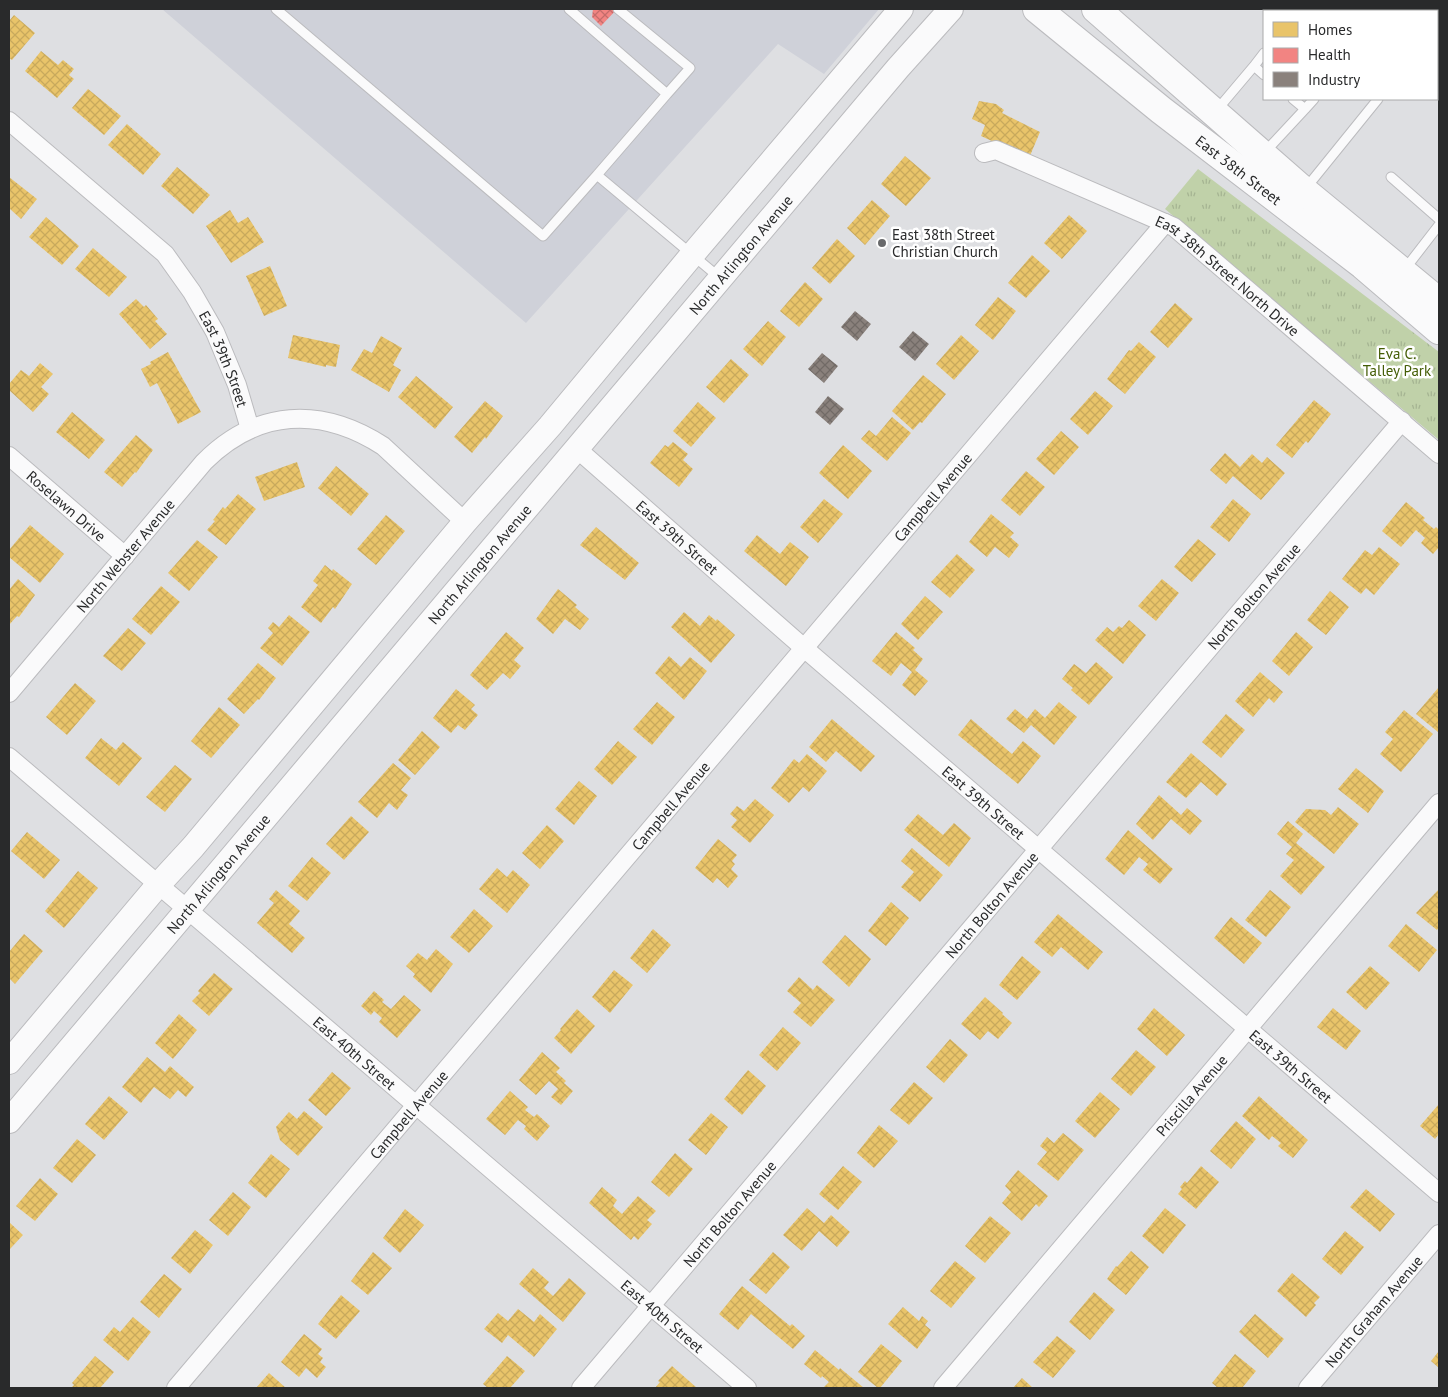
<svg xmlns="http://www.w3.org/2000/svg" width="1448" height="1397" font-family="'PT Sans',sans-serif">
<defs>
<pattern id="park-tufts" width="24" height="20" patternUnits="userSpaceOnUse" patternTransform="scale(1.25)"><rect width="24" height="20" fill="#c0d1a9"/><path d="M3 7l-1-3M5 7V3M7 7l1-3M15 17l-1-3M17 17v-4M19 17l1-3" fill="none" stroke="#a5b492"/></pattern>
<pattern id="homes-cross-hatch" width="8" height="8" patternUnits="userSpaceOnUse" patternTransform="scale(1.25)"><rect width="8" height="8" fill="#e9c46a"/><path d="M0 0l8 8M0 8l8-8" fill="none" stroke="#c8a95c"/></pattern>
<pattern id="health-cross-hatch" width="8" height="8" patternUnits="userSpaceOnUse" patternTransform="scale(1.25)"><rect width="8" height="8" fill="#f28482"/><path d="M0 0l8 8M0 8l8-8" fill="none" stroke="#c46c6b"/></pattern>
<pattern id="industry-cross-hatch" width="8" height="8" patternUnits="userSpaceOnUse" patternTransform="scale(1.25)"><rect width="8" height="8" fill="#8a817c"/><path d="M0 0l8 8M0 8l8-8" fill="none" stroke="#716a66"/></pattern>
</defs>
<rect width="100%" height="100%" fill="#dedfe2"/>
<path fill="#cfd1d9" d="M162 9H879L824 74 778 44 526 323Z"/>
<path fill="url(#park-tufts)" d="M1198 169 1439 352V440L1165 209Z"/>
<path fill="url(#homes-cross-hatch)" d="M14 15 35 33 12 60 9 58V21Z
M41 51 58 65 63 60 74 69 69 75 74 79 57 98 25 71Z
M88 89 121 116 104 135 72 108Z
M979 101 996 104 1004 110 1002 113 1040 132 1029 158 981 136 985 125 972 119Z
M127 124 161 154 143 175 108 145Z
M905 156 931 178 906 206 881 184Z
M177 167 210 195 193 214 161 186Z
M9 177 37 199 21 219 9 208Z
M872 200 890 216 865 245 847 228Z
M230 210 238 223 248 217 264 242 231 263 206 226Z
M1069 215 1087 231 1062 259 1044 243Z
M46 217 79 246 62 265 29 237Z
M837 239 855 256 830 284 812 268Z
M93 248 127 277 109 297 75 269Z
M1032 255 1050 271 1026 298 1008 283Z
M270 266 287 306 264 316 246 276Z
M805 282 823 299 799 327 780 311Z
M998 297 1016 311 993 340 975 325Z
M136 299 144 307 146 305 158 319 155 321 167 334 150 349 119 314Z
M1175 303 1193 319 1168 348 1150 332Z
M768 321 786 337 762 366 743 349Z
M293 335 340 345 336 367 326 365V367L288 358Z
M961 335 979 351 954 380 936 364Z
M381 336 402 348 393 365 401 370 389 392 351 370 364 349 372 353Z
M1139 342 1156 357 1125 394 1107 379 1129 350 1131 351Z
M168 352 201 412 178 424 157 383 150 387 141 369 151 364 150 362Z
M731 359 749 375 724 403 706 387Z
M40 363 53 374 41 387 49 394 33 412 9 390V384L21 370 29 376Z
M923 375 946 394 922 423 920 422 913 430 892 411Z
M416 376 453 407 435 429 398 397Z
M1095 391 1113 406 1088 435 1070 419Z
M1314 400 1331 414 1308 443 1306 441 1292 458 1276 445Z
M485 401 503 416 486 439 485 437 472 453 454 437Z
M698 402 716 418 691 447 673 431Z
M72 412 105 440 89 459 56 432Z
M892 417 911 433 887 461 861 439 869 430 876 436Z
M1061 431 1079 447 1054 475 1036 459Z
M136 435 153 450 136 473 135 472 122 487 104 472Z
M673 442 688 454 683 460 693 469 679 487 650 463 665 445 668 447Z
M843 445 872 471 848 499 819 473Z
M1225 453 1240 467 1252 454 1262 463 1267 457 1285 473 1261 500 1233 476 1226 484 1210 470Z
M297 462 305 487 264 501 255 477Z
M336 466 369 494 351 516 318 488Z
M1026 471 1045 487 1020 516 1001 500Z
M238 494 256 509 226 545 207 530 215 521 213 520 223 507 225 509Z
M824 499 843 514 818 543 800 527Z
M1233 499 1251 514 1229 542 1210 527Z
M1406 502 1425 518 1423 520 1434 529 1436 527 1439 530V547L1433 554 1421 543 1425 538 1416 530 1401 547 1382 531Z
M991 514 1014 533 1010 537 1019 545 1009 558 995 547 987 557 969 542Z
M386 515 405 531 376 565 357 549Z
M30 525 64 554 40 583 9 557V550Z
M596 527 639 563 625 580 580 545Z
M757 535 780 554 790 542 809 557 786 586 744 551Z
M1198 539 1216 554 1192 582 1174 567Z
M197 540 218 557 189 591 168 573Z
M1379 547 1400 564 1374 595 1366 588 1361 594 1342 579 1365 550 1372 555Z
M957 554 975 570 950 598 931 582Z
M325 565 332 571 333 569 352 584 335 609 333 607 321 623 301 607 318 585 313 581Z
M18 579 35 595 19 617 17 616 9 625V590Z
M1162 579 1179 593 1156 621 1138 606Z
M161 586 180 602 151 635 132 619Z
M558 589 577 605 575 607 589 619 580 630 565 619 553 634 536 619Z
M1330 591 1349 607 1326 635 1307 620Z
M925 596 943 612 918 640 901 624Z
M684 612 700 626 709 615 716 621 717 619 735 635 711 663 671 627Z
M289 615 310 632 282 666 260 648 273 633 268 628 273 622 279 627Z
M1129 620 1146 635 1123 664 1095 640 1107 627 1113 632 1119 626 1122 628Z
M128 628 146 643 122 671 103 656Z
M506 632 524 648 514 660 521 666 510 679 503 673 487 690 470 675Z
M896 632 915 648 913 650 923 659 915 670 928 681 915 696 902 685 912 672 901 663 891 676 872 661Z
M1296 632 1313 647 1289 676 1272 661Z
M669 656 681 667 690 657 707 671 684 700 655 673Z
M1096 662 1113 677 1089 705 1071 690 1073 688 1062 679 1074 664 1086 673Z
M258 663 276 678 259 700 258 699 244 714 227 699Z
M1260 672 1283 692 1274 703 1269 698 1253 717 1235 701Z
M75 683 96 701 67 735 46 717Z
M1439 687V730L1438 732 1416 714Z
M456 689 475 705 471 709 478 715 465 730 458 725 451 733 433 718Z
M657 702 675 717 652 745 633 729Z
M1059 702 1077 717 1054 745 1031 725 1024 733 1006 719 1015 709 1027 719 1035 709 1045 718Z
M219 707 240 725 211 758 191 741Z
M1404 710 1433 734 1401 772 1380 754 1393 739 1385 732Z
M1226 714 1245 730 1221 758 1202 742Z
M832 719 875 756 861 772 836 751 826 762 809 747Z
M971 719 1012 754 1023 741 1041 756 1018 784 958 735Z
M422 731 440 747 415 775 398 760Z
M101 738 116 750 123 742 142 758 119 786 85 758Z
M618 741 637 757 612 785 594 769Z
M1191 753 1227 784 1217 796 1201 782 1186 798 1166 782Z
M807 754 827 771 809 792 803 787 789 803 771 788 794 759 799 763Z
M393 763 411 778 401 790 408 795 397 810 389 803 377 818 358 802Z
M175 765 192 779 165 812 146 797Z
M1356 768 1384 791 1368 813 1338 789Z
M579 781 597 796 574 825 555 809Z
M1159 795 1181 815 1187 808 1202 821 1190 835 1171 819 1153 840 1136 824Z
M755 799 774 815 750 843 731 827 737 820 730 814 737 806 744 811Z
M1338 807 1359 824 1334 854 1295 822 1306 809 1325 810 1331 815Z
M918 814 943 835 954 823 971 838 949 867 904 830Z
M351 816 369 832 344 860 326 844Z
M1288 821 1303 834 1296 843 1325 867 1301 895 1280 876 1294 860 1286 854 1292 847 1277 834Z
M547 825 564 841 540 869 522 853Z
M1128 830 1173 869 1160 884 1143 870 1148 864 1139 857 1124 875 1105 859Z
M27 832 60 860 44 879 11 851Z
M718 839 737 855 732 861 735 864 731 869 738 876 728 888 717 878 713 883 695 868Z
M912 848 943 875 920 902 901 887 914 872 901 861Z
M312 857 331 873 307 901 288 886Z
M497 868 507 877 513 870 530 885 507 913 479 889Z
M78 871 98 888 64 928 45 911Z
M1439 889V927L1437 930 1416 913Z
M276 890 300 911 289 924 305 938 292 953 257 923 274 903 269 899Z
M1270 890 1291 907 1266 937 1245 920Z
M891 902 909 918 886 946 868 931Z
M474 909 493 926 469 953 450 937Z
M1058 914 1103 952 1088 970 1061 947 1052 957 1034 942Z
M1231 917 1262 943 1244 964 1214 938Z
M1406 924 1437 950 1419 972 1388 946Z
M653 929 671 945 647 973 630 958Z
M24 934 43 951 15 984 9 978V952Z
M845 935 871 959 849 987 822 962Z
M436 949 453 964 431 993 413 977 415 974 406 966 418 953 427 960Z
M1022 956 1041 972 1017 1000 999 985Z
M1370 966 1390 983 1366 1010 1346 992Z
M614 970 633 985 610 1013 592 997Z
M214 973 233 989 209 1016 192 1001 200 993 198 991Z
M799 977 813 990 817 985 835 1000 811 1027 793 1012 801 1003 787 991Z
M374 991 384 1000 382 1002 391 1009 404 995 421 1010 397 1038 379 1022 382 1018 374 1011 371 1015 361 1006Z
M985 997 1003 1013 1002 1014 1012 1023 998 1039 988 1031 980 1040 961 1024Z
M1154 1008 1185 1035 1167 1056 1137 1029Z
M1333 1008 1361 1031 1346 1050 1317 1027Z
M577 1009 595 1026 571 1054 554 1038 561 1030 560 1029Z
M179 1014 197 1030 173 1059 155 1043Z
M783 1027 801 1043 777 1071 759 1055Z
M950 1039 968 1055 944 1083 926 1067Z
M1136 1050 1156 1067 1131 1096 1111 1079Z
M542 1052 560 1068 556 1072 566 1081 564 1083 573 1091 561 1105 551 1097 558 1089 549 1081 536 1095 519 1080Z
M147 1057 165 1072 170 1066 194 1087 186 1097 178 1090 170 1099 154 1087 141 1103 122 1087Z
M748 1070 766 1086 742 1115 724 1099Z
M332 1072 351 1088 326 1116 308 1100Z
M914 1082 933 1098 909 1125 890 1110Z
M510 1091 528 1107 525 1110 534 1117 537 1114 550 1126 537 1141 524 1129 526 1126 518 1120 505 1135 486 1119Z
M1100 1092 1120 1109 1095 1138 1075 1121Z
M109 1096 128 1112 104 1140 85 1124Z
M1259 1096 1308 1140 1293 1158 1278 1146 1281 1143 1272 1136 1269 1140 1242 1116Z
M1439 1104V1134L1435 1139 1420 1126Z
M304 1111 323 1127 298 1156 280 1140 276 1127 289 1112 297 1119Z
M711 1113 728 1127 706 1155 688 1140Z
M1236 1121 1256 1139 1231 1169 1210 1151Z
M879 1125 898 1141 874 1168 857 1153Z
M1063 1133 1084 1150 1058 1181 1037 1164 1047 1152 1040 1146 1047 1137 1054 1143Z
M77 1139 96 1155 72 1183 53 1168Z
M675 1153 693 1169 669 1197 651 1182Z
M271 1154 290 1169 266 1198 248 1183Z
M843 1166 862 1182 838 1210 819 1194Z
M1201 1166 1219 1182 1196 1209 1178 1194 1182 1189 1180 1187 1185 1181 1187 1183Z
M1018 1170 1048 1196 1039 1207 1036 1204 1022 1221 1002 1203 1011 1192 1005 1186Z
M40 1178 58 1194 35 1221 16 1206Z
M602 1187 617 1200 613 1206 622 1214 638 1196 656 1211 647 1220 652 1224 638 1240 634 1236 631 1240 589 1203Z
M1366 1189 1395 1214 1380 1232 1350 1207Z
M233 1192 251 1207 228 1236 209 1220Z
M807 1208 824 1223 831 1215 850 1232 837 1247 819 1231 802 1251 783 1235Z
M1165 1208 1186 1225 1163 1254 1142 1236Z
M405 1209 424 1225 400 1253 383 1238Z
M990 1216 1011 1233 985 1263 965 1246Z
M9 1222 23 1235 9 1250Z
M195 1230 213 1245 190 1274 171 1258Z
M1345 1231 1364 1247 1341 1275 1322 1259Z
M1131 1251 1149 1267 1126 1295 1107 1279 1116 1266 1117 1267Z
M373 1252 392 1268 368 1295 351 1281Z
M773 1252 790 1267 766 1294 749 1280Z
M955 1261 976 1278 951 1308 930 1291Z
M533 1268 549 1282 544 1288 553 1296 569 1278 586 1293 563 1322 519 1284Z
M1292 1273 1320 1297 1314 1303 1316 1305 1306 1317 1277 1291Z
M164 1274 182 1289 159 1318 140 1302Z
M742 1286 790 1326 792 1324 805 1336 793 1349 751 1314 738 1330 719 1314Z
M1094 1292 1115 1310 1090 1340 1069 1322Z
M341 1295 360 1311 336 1339 318 1324Z
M903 1307 919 1321 922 1316 928 1321 925 1325 931 1330 917 1349 888 1324Z
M518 1309 534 1322 540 1314 557 1329 534 1357 508 1335 502 1343 484 1329 498 1313 508 1321Z
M1255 1314 1284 1339 1268 1358 1239 1332Z
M133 1317 151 1332 128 1361 103 1340 114 1327 120 1332Z
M304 1334 322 1349 318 1354 323 1358 320 1362 326 1367 317 1378 306 1368 299 1377 281 1362Z
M1057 1336 1076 1351 1053 1378 1033 1362Z
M881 1344 902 1361 880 1388H878L858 1372Z
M815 1350 839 1370 840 1368 864 1388H823L829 1382 822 1376 821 1378 804 1364Z
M1439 1351V1368L1431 1361Z
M1235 1354 1256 1371 1242 1388H1218L1212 1383Z
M95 1356 114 1372 100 1388H71L74 1385 72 1383Z
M507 1356 525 1371 510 1388H488L483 1384Z
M672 1366 697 1388H655L660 1382 658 1381Z
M269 1373 286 1388H256Z
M1022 1378 1033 1388H1013Z"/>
<path fill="url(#health-cross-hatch)" d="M593 9H617L601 26 592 17Z"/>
<path fill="url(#industry-cross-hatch)" d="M855 311 871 324 857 341 841 327Z
M913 331 929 344 915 361 899 347Z
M822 353 838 366 824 383 808 369Z
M828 396 844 409 830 425 815 412Z"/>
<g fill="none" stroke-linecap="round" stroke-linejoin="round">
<g stroke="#bbbbbe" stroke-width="11">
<path id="lane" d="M276 9 543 236 597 175
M569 9 667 94 597 175 720 278
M618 9 690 68 667 94
M1345 9 1348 11
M1298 11 1300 9
M1437 61 1439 63
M1254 66 1264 53
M1305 109 1314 99
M1216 111 1254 66 1264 75
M1264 153 1305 109 1293 99
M1391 177 1439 219
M1306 188 1378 99
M1405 269 1439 225"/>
</g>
<g stroke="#bbbbbe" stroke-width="20">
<g id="street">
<path id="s1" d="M9 121 165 254 192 292 215 332 237 385 250 429"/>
<path id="s2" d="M984 153 996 150 1174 227 1439 454"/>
<path id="s3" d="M576 448 804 648 1439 1193"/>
<path id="s4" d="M9 456 125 556"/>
<path id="s5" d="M9 693 204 462C257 409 321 406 383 446L465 522"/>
<path id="s6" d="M9 757 747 1388"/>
<path id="s7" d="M176 1388 1165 223"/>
<path id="s8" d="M581 1388 1402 421"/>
<path id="s9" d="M943 1388 1439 803"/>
<path id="s10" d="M1308 1388 1439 1234"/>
</g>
</g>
<g stroke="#bbbbbe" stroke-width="26">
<g id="secondary">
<path d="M9 1062 158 885 193 847 465 522 550 426 692 255 901 9"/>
<path id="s11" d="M9 1121 898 68 951 9"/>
</g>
</g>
<g stroke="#bbbbbe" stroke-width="30">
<g id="primary">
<path id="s12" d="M1037 9 1161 110 1363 265 1439 330"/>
<path d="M1096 9 1304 191 1439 302"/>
</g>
</g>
<use href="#lane" stroke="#fafafb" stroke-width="9"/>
<use href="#street" stroke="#fafafb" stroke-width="18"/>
<use href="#secondary" stroke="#fafafb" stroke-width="24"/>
<use href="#primary" stroke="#fafafb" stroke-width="28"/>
</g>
<circle fill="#68696b" stroke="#fff" stroke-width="2" cx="882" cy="243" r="5"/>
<g text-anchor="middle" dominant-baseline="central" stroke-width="5" stroke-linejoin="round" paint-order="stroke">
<g font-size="15" fill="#292a2b" stroke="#fff">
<text stroke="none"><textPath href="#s12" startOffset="258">East 38th Street</textPath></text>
<text stroke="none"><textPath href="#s11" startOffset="1134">North Arlington Avenue</textPath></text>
<text stroke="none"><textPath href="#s2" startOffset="278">East 38th Street North Drive</textPath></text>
<text stroke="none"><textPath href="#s1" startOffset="326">East 39th Street</textPath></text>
<text stroke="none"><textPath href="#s7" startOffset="1169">Campbell Avenue</textPath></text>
<text stroke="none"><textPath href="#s4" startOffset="76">Roselawn Drive</textPath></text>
<text stroke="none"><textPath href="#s3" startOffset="135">East 39th Street</textPath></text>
<text stroke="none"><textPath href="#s5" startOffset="180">North Webster Avenue</textPath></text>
<text stroke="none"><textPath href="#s11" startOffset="729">North Arlington Avenue</textPath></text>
<text stroke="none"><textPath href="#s8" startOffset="1039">North Bolton Avenue</textPath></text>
<text stroke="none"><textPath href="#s3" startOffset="540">East 39th Street</textPath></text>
<text stroke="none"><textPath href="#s7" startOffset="764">Campbell Avenue</textPath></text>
<text stroke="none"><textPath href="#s11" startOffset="324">North Arlington Avenue</textPath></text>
<text stroke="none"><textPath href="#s8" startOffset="634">North Bolton Avenue</textPath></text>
<text stroke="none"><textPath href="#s6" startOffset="455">East 40th Street</textPath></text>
<text stroke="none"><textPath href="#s3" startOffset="945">East 39th Street</textPath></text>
<text stroke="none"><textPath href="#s9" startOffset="384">Priscilla Avenue</textPath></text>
<text stroke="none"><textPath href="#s7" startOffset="359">Campbell Avenue</textPath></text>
<text stroke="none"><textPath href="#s8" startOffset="229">North Bolton Avenue</textPath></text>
<text stroke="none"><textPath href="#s10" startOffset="101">North Graham Avenue</textPath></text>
<text stroke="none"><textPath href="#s6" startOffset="860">East 40th Street</textPath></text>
</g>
<g font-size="15" fill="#292a2b" stroke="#fff" text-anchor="start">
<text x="892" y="234">East 38th Street<tspan x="892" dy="17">Christian Church</tspan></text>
</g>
<g font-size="15" fill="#445d06" stroke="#fff">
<text x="1397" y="353">Eva C.<tspan x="1397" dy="17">Talley Park</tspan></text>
</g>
</g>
<rect width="1448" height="1397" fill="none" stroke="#292a2b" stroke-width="20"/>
<rect x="1263" y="10" width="175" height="90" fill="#ffffff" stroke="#a9aaaa"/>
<rect x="1273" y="22" width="25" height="15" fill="#e9c46a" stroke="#a9aaaa"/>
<text x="1308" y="35" font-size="15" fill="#292a2b">Homes</text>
<rect x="1273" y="48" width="25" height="15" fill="#f28482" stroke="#a9aaaa"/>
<text x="1308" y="60" font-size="15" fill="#292a2b">Health</text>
<rect x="1273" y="72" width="25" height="15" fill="#8a817c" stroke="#a9aaaa"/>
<text x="1308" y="85" font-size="15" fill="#292a2b">Industry</text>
</svg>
